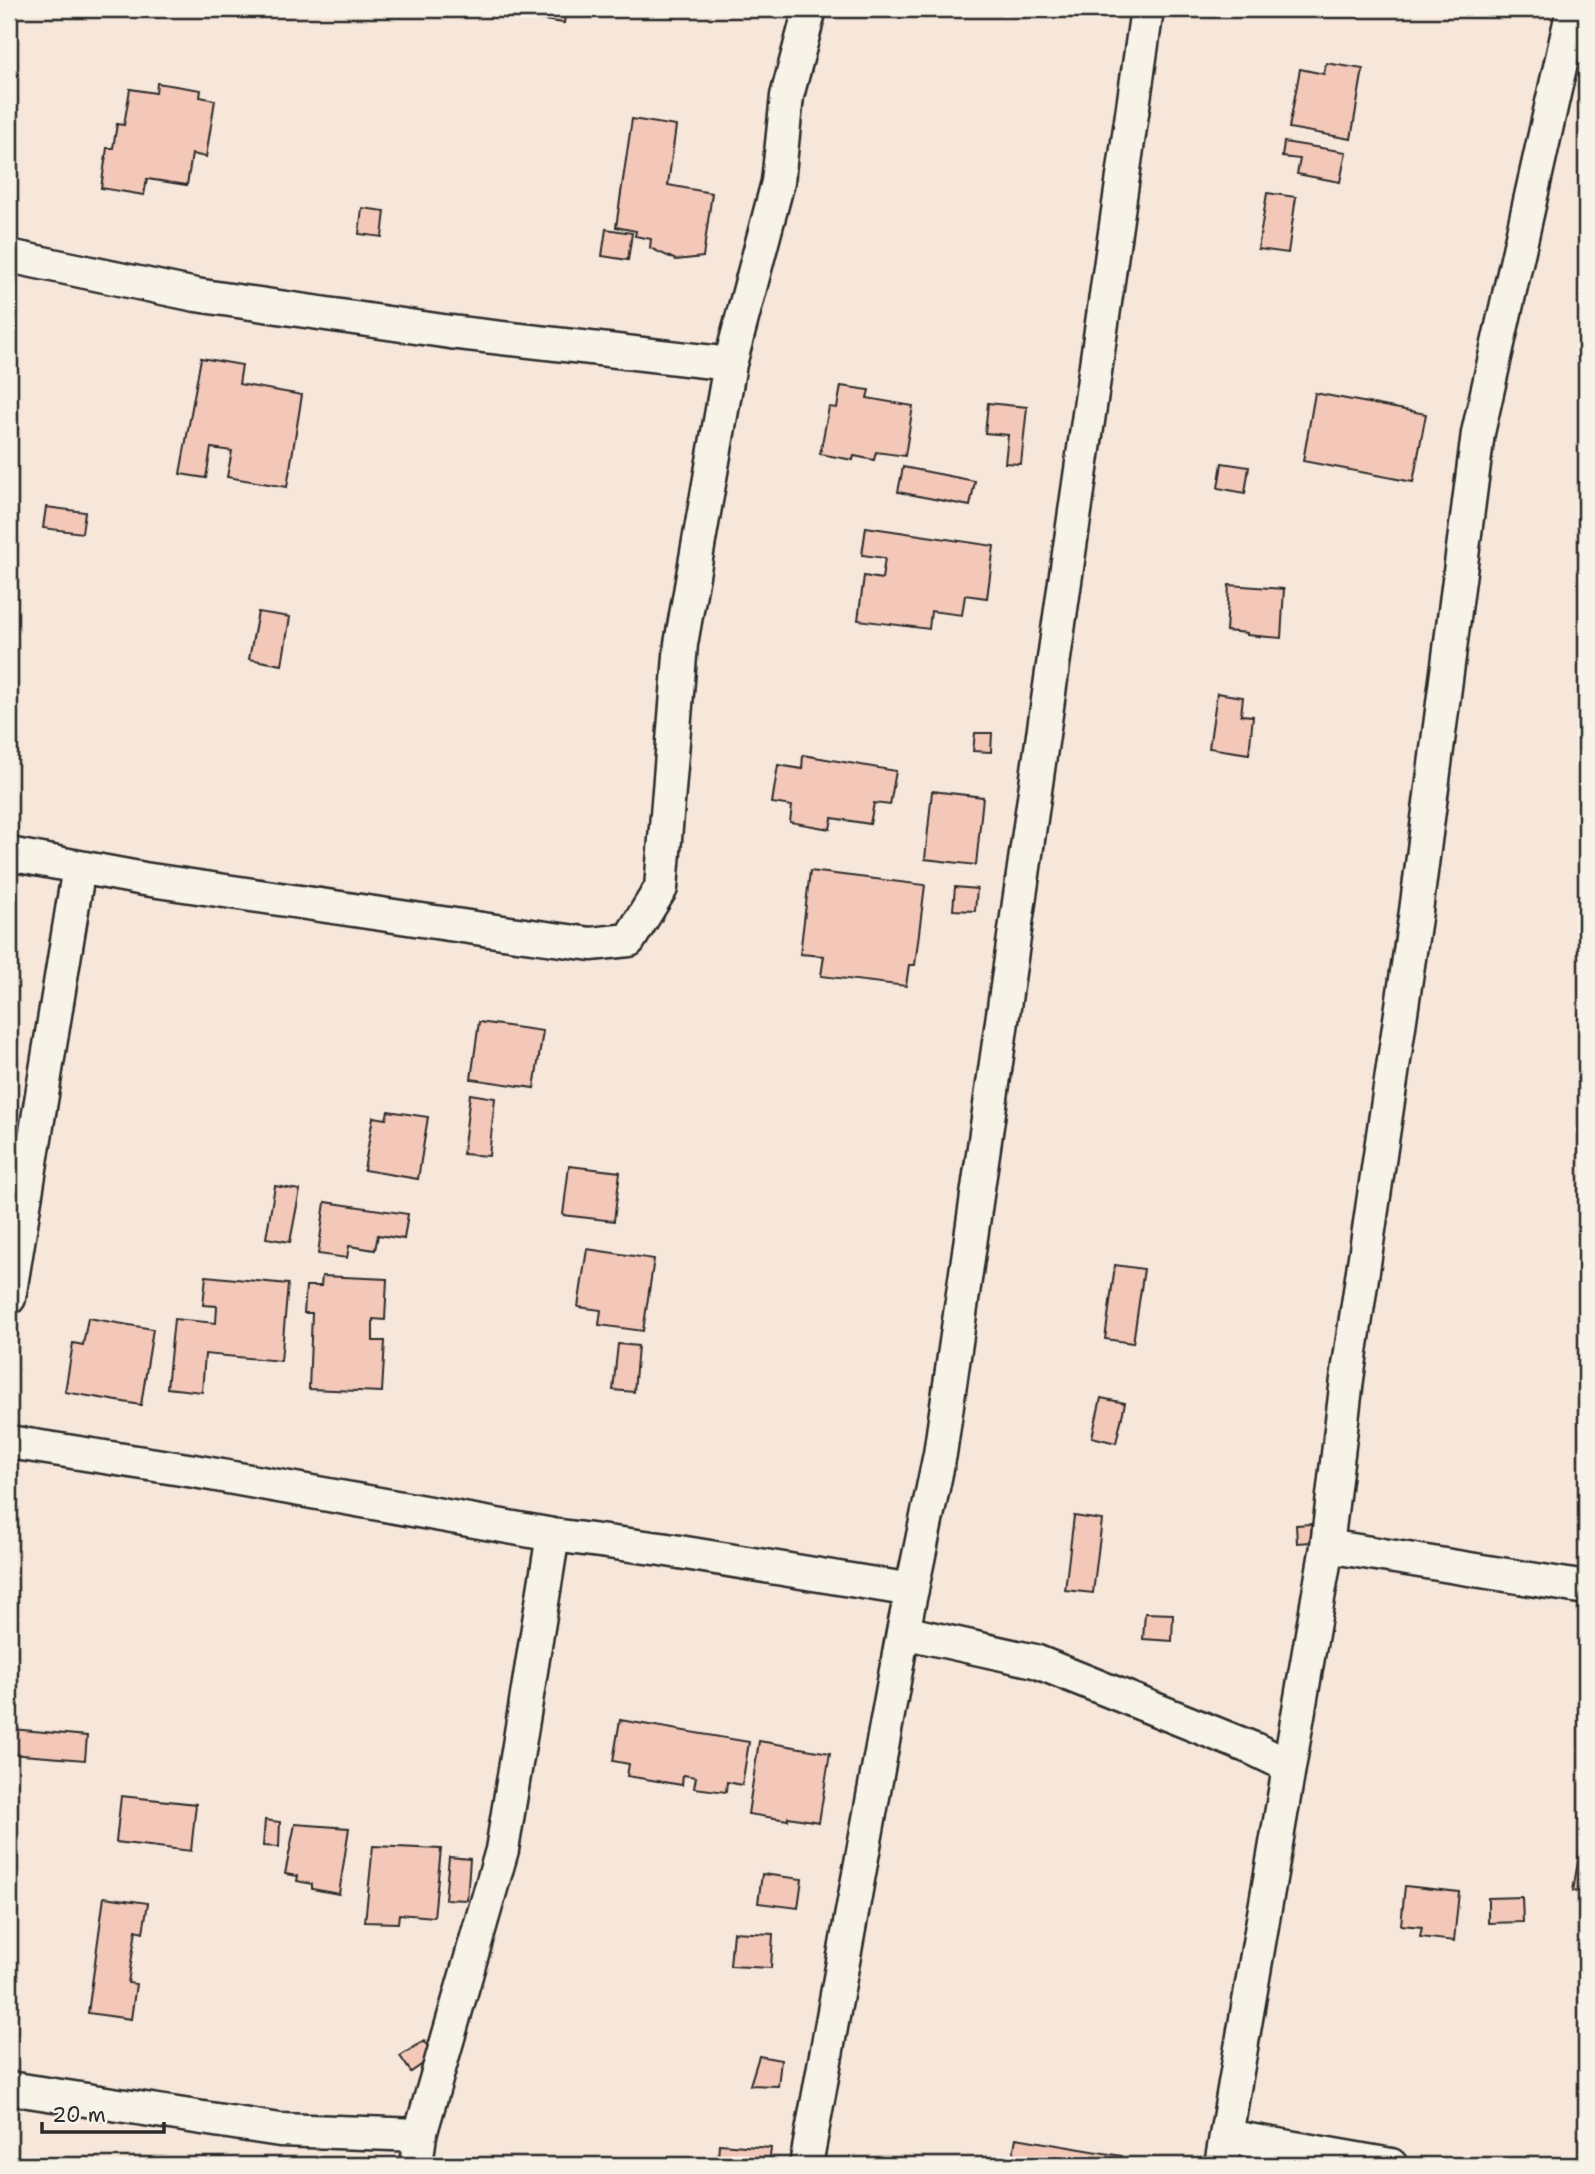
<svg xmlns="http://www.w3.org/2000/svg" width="1595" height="2174" font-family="'Shantell Sans',sans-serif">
<rect width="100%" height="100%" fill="#f7e7db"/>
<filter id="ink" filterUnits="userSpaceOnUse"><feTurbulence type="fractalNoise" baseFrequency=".0143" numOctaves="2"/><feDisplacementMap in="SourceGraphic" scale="14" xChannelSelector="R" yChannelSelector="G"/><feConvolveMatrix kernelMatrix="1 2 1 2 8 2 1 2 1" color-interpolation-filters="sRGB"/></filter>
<g filter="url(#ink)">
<path fill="#f4c8b9" stroke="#2b2b2b" stroke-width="2" d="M524 9H566L564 23 523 17Z
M1326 63 1363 69 1351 139 1289 128 1300 69 1324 74Z
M157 83 201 90 200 97 215 100 206 157 192 154 187 185 147 179 144 195 101 188 107 148H113L117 124 124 125 130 89 156 93Z
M632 119 676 126 668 185 712 193 703 257 676 260 650 248 651 239 635 236 636 231 616 227Z
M1284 142 1346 152 1340 182 1297 174 1300 159 1282 157Z
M1267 193 1296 197 1288 253 1258 249Z
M362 208 385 211 382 237 359 234Z
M606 229 632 233 628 260 602 256Z
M201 358 242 365 239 384 302 395 287 487 227 477 232 451 211 448 206 478 180 474Z
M841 386 869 390 867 398 913 406 905 456 876 452 874 460 854 456 853 460 820 454 829 407 837 408Z
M1315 393 1426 414 1413 482 1303 461Z
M988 403 1027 407 1021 464 1005 463 1008 435 985 433Z
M1222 463 1249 467 1245 493 1218 488Z
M903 467 975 481 970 506 898 492Z
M46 507 85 512 82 533 43 528Z
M866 527 994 546 987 598 965 595 962 615 931 611 929 629 858 620 864 576 882 579 885 558 862 555Z
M1229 585 1284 589 1281 638 1247 635V633L1226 631Z
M258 612 290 617 282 665 249 659Z
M1217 693 1243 697 1241 715 1253 716 1249 754 1209 748Z
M975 733H992L991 752 973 751Z
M803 755 896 771 890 805 874 803 870 824 832 818 830 829 790 822 792 806 772 803 778 765 802 769Z
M932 791 983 797 976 865 925 859Z
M810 871 925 885 915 965H909L906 986 821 976 824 956 800 954Z
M955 887 977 889 975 911 953 910Z
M479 1022 543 1031 534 1088 471 1079Z
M470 1094 495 1098 489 1156 463 1154Z
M388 1111 428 1117 418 1179 364 1170 373 1117 386 1119Z
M569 1166 620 1172 614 1221 563 1215Z
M275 1186 300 1190 290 1242 266 1238Z
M325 1202 408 1214 404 1239 378 1235 375 1250 349 1246 347 1258 318 1254Z
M587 1249 654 1259 643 1331 599 1325 601 1310 578 1307Z
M1115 1265 1144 1269 1133 1343 1105 1339Z
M206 1276 288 1284 281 1361 205 1354 202 1392 167 1388 174 1319 216 1323 217 1306 203 1305Z
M322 1276 387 1279 385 1320 373 1319V1341H385L382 1392 309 1389 312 1313H304L306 1286H321Z
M88 1318 153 1329 141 1405 65 1392 73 1343 83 1345Z
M618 1344 638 1346 634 1392 613 1390Z
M1101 1398 1125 1403 1116 1443 1092 1437Z
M1074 1516 1102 1520 1093 1593 1065 1590Z
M1311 1524 1312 1542 1297 1543 1296 1525Z
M1145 1613 1173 1614 1172 1641 1143 1639Z
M620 1720 749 1742 742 1785 727 1782 726 1792 694 1788 696 1777 683 1775 682 1785 627 1776 629 1764 613 1761Z
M12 1729 87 1736 85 1760 10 1754Z
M759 1741 830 1753 819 1822 788 1817V1820L748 1814Z
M121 1796 196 1804 191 1851 116 1842Z
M265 1820 280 1822 279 1847 263 1846Z
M295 1824 349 1828 339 1894 312 1889V1884L297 1881 298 1876 285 1874Z
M1583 1831 1586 1832V1893L1573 1891Z
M373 1846 441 1849 434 1917 399 1914 398 1923 365 1922Z
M449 1857 470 1859 467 1900 445 1899Z
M762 1874 802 1879 798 1908 758 1903Z
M1405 1886 1459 1892 1454 1941 1420 1937 1422 1927 1401 1925Z
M104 1897 148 1903 143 1932 136 1930 128 1983 136 1984 131 2019 88 2013Z
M1522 1897 1523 1922 1488 1923V1898Z
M733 1932 773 1934 771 1968 730 1966Z
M424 2041 434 2056 411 2072 400 2056Z
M759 2056 781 2060 778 2086 750 2085Z
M1016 2138 1122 2156 1120 2165H1011Z
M719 2144 771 2148 769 2165H710L711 2159 718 2160Z"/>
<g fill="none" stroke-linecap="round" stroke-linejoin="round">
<g stroke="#2b2b2b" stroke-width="37">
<path id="street" d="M9 256 196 295 450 332 730 364
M9 854 144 879 496 931 591 944 629 940 661 888 681 644 730 364 778 182 787 96 810 9
M9 1298 79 867
M9 1442 194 1471 553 1535 661 1549 912 1590
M1327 1546 1586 1588
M903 1632 1035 1661 1254 1749 1289 1766
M9 2088 280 2130 420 2135
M1226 2136 1391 2165
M416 2165 420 2135 502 1850 553 1535
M806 2165 903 1632 940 1454 1147 9
M1221 2165 1327 1546 1347 1379 1416 911 1478 433 1573 9"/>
</g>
<use href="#street" stroke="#f7f3e8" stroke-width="32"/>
</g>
</g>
<rect width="1595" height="2174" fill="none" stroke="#f7f3e8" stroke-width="35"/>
<rect x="18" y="18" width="1560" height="2139" fill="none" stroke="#2b2b2b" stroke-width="2.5" filter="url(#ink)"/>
<path d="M42 2122v10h122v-10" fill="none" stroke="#2b2b2b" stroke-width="3.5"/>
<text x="52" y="2122" font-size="21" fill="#2b2b2b" stroke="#f7f3e8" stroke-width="5" paint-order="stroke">20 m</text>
</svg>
